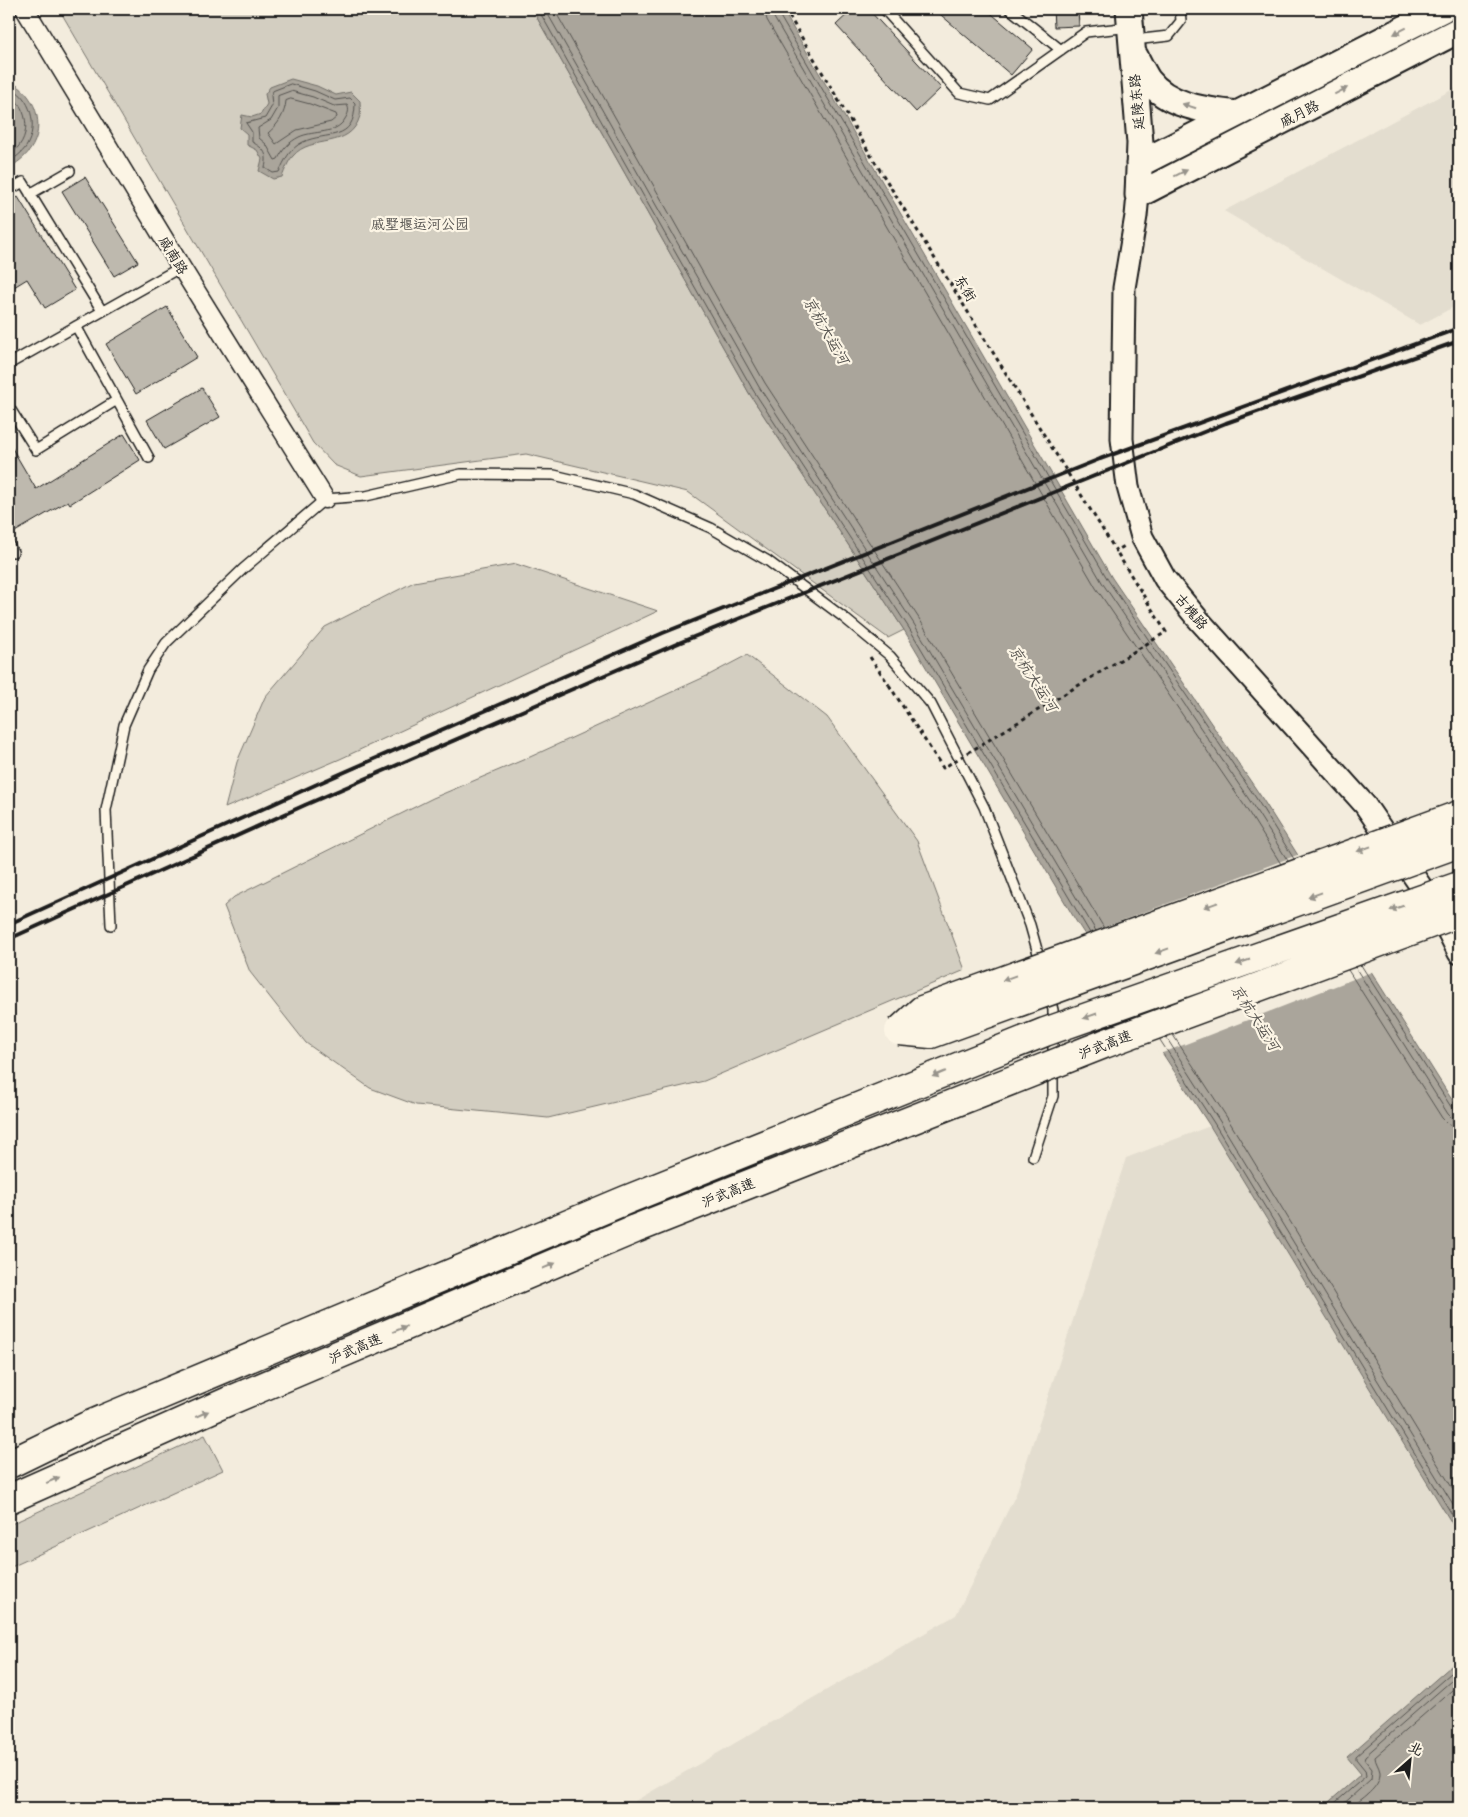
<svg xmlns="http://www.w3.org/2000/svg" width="1468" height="1817" font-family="Mali,'LXGW WenKai TC',sans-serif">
<rect width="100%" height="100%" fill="#f3ecdd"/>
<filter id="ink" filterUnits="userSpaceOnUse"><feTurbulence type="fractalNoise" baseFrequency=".02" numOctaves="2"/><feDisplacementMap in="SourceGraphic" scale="10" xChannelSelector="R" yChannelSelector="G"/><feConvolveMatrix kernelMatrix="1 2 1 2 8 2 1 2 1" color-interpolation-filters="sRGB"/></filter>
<g filter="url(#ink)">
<path fill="#e3ddcf" d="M1459 86V304L1420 325 1224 211Z
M1210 1126 1459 1535V1725L1363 1808H623L956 1615 1016 1494 1126 1158Z"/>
<path fill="#d3cec1" stroke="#78756e" d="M59 9H532L749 393 904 630 888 638 688 492 526 454 361 476 334 465 313 443Z
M516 564 658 611 340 759 225 808 237 762 265 697 325 627 414 582Z
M747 655 827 717 917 841 965 970 704 1081 548 1118 416 1105 370 1088 306 1043 250 972 224 906 234 897 433 798 530 757 709 675Z
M205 1435 223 1470 9 1568V1525Z"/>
<path fill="#aaa59b" stroke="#716e68" d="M532 9H782L1112 578 1260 795 1459 1111V1535L1210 1126 1076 921 904 630 749 393Z
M291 79 317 86 336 95 351 92 360 101C360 106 361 112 360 116 350 151 311 134 293 156 288 161 285 170 282 177L273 179 259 171 262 159 257 150 247 145V134L240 128 242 115 252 117 261 114 267 104 265 94 270 87Z
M9 81C35 92 47 126 30 150 24 158 17 163 9 168Z
M1459 1659V1808H1322L1361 1774 1347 1757Z"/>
<path fill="#f3ecdd" d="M1300 854 1374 971 1160 1054 1083 935Z"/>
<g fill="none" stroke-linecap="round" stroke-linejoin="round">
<path stroke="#55534f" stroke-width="1" d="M538 9 753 390 909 628 1090 933
M545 9 759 387 914 624 1096 931
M554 9 765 383 920 620 1104 928
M764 9 767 20 1096 588 1244 805 1281 864
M771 9 773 16 1103 584 1250 801 1288 861
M778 9V13L1108 580 1256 798 1294 859
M291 84 315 91 335 100 350 98 355 103C355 143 327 131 303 142 289 149 285 160 279 172L273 173 265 168C268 154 265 149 252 142V132L246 123 265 118 272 106 271 95 273 91Z
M9 87C31 96 39 126 26 147 22 153 15 158 9 162
M291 91 313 97 334 106 347 105C350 110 348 114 345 119 336 135 314 130 299 137 289 142 283 149 278 159L275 160 266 144 259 138 258 128 271 120 278 108V96Z
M9 94C30 109 33 140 9 155
M291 99 310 104 336 114 337 117 331 122 297 130 276 144 268 133C278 125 285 114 286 101Z
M1361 965 1453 1110 1459 1113
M1355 967 1448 1114 1452 1118 1459 1119
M1348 970 1442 1118 1449 1125 1459 1127
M1173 1035 1226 1116 1459 1499
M1166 1037 1219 1120 1459 1514
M1160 1040 1214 1123 1459 1526
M1329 1808 1366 1776 1365 1770 1356 1759V1756L1459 1666
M1339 1808 1371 1779 1372 1769 1364 1759 1365 1756 1459 1674
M1350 1808C1361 1799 1381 1788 1380 1772 1379 1766 1375 1762 1375 1757L1459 1684"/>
</g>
<path fill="#beb9ae" stroke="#1c1c1c" d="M853 9H868L941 88 916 112 836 25Z
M934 9H986L1033 49 1011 75Z
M1053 9H1078L1079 26 1054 27Z
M85 177 138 262 114 276 62 191Z
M18 197 75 290 45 308 27 279 9 290V203Z
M167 307 197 357 136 394 106 344Z
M202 388 220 417 164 449 147 420Z
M124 434 140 460 70 504 68 501 13 533 9 526V443L36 489Z"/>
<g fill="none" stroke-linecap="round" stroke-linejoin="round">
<g stroke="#1c1c1c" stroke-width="12">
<path id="service" d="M884 9 959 93 990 100 1086 32 1130 27
M1010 9 1061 50
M1134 40 1169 36 1181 21 1180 9
M9 190 23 182 102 311
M30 194 70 171
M76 326 149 458
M9 364 181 267
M9 407 36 450 117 400
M9 545 13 552
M111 925 106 810 124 725 148 670 166 643 243 569 325 499 366 496 461 474 554 475 634 494 711 528 768 561 843 617 890 656 931 704 984 807 1030 925 1041 964
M1033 1157 1053 1096V1010L1049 994"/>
</g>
<g stroke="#1c1c1c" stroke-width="21">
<path id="minor" d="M25 9 181 267 325 499"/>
</g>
<g stroke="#1c1c1c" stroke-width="25">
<path id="tertiary" d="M1138 195 1136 216 1124 288 1122 439 1128 487 1142 537 1165 579 1197 618 1365 805 1439 913 1459 953"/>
</g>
<g stroke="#1c1c1c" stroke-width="29">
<path id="secondary" d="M1129 9 1140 143 1138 195 1459 30
M1135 56C1139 64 1143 72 1148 80 1169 107 1206 110 1237 114
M1139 164 1443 9"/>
</g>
<path stroke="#1c1c1c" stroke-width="3" stroke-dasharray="4 4" stroke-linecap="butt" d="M785 9 870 154 1116 551 1126 545
M870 657 889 685"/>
<use href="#service" stroke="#fcf5e5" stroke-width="9"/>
<use href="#minor" stroke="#fcf5e5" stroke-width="18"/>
<use href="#tertiary" stroke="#fcf5e5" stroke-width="21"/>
<use href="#secondary" stroke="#fcf5e5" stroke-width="25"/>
<path stroke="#1c1c1c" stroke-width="4" d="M9 924 315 785 663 633 1100 459 1459 328
M9 939 305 805 681 642 1226 423 1459 341"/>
<g stroke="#1c1c1c" stroke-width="31" stroke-linecap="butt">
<path id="motorway-bridge" d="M899 1031 922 1010 1459 815
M899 1031 931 1034 1459 843
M9 1464 87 1426 626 1200 1045 1032 1459 886
M9 1499 229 1401 635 1229 1104 1044 1459 913"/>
</g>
<path stroke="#1c1c1c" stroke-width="3" stroke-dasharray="4 4" stroke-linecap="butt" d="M889 685 943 768 1166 632 1116 551"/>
<use href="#motorway-bridge" stroke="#fcf5e5" stroke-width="28"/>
</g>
<defs><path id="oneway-solid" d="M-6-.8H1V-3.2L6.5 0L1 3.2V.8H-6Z" transform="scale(1.25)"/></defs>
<g fill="#97938b">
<use href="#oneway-solid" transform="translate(1400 31) rotate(153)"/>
<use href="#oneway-solid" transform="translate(1341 91) rotate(-27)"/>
<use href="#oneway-solid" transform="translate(1189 106) rotate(-162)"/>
<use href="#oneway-solid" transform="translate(1181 173) rotate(-26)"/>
<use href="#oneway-solid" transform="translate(1364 849) rotate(160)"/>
<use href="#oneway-solid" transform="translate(1315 895) rotate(160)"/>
<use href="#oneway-solid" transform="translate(1211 905) rotate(160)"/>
<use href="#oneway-solid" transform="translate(1397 908) rotate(161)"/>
<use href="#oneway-solid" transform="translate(1162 951) rotate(160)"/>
<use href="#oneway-solid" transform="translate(1243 962) rotate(161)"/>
<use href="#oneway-solid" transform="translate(1009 978) rotate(160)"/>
<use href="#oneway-solid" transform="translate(1090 1016) rotate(161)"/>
<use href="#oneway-solid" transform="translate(939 1074) rotate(158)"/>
<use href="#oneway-solid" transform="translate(549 1266) rotate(-23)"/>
<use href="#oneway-solid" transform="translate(400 1329) rotate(-23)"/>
<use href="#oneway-solid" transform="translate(202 1414) rotate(-24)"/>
<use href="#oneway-solid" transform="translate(53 1480) rotate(-24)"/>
</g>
</g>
<g text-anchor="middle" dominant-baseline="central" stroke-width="4.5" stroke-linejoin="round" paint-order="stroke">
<g font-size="14" fill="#1c1c1c" stroke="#fcf5e5">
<text transform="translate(1136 102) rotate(-95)">延陵东路</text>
<text transform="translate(1299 113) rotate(-27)">戚月路</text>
<text transform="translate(174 255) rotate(59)">戚南路</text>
<text transform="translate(966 288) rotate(58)">东街</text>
<text transform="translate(1192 611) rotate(50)">古槐路</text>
<text transform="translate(1105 1044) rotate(-21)">沪武高速</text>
<text transform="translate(728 1192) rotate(-22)">沪武高速</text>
<text transform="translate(355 1348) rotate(-23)">沪武高速</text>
</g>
<g font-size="14" fill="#53514e" stroke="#fcf5e5">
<text x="420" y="223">戚墅堰运河公园</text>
</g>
<g font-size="15" font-style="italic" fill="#55534f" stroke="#fcf5e5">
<text transform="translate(827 330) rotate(60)">京杭大运河</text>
<text transform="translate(1034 678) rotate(57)">京杭大运河</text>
<text transform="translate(1256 1017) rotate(57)">京杭大运河</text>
</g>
</g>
<rect width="1468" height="1817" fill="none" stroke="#fcf5e5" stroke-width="30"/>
<rect x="15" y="15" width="1438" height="1787" fill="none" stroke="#1c1c1c" stroke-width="2" filter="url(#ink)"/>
<g transform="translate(1410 1760) rotate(27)" stroke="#fcf5e5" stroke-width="4" paint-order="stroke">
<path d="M0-4L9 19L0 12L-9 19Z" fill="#1c1c1c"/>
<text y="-8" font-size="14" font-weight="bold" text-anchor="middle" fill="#1c1c1c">北</text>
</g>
</svg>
